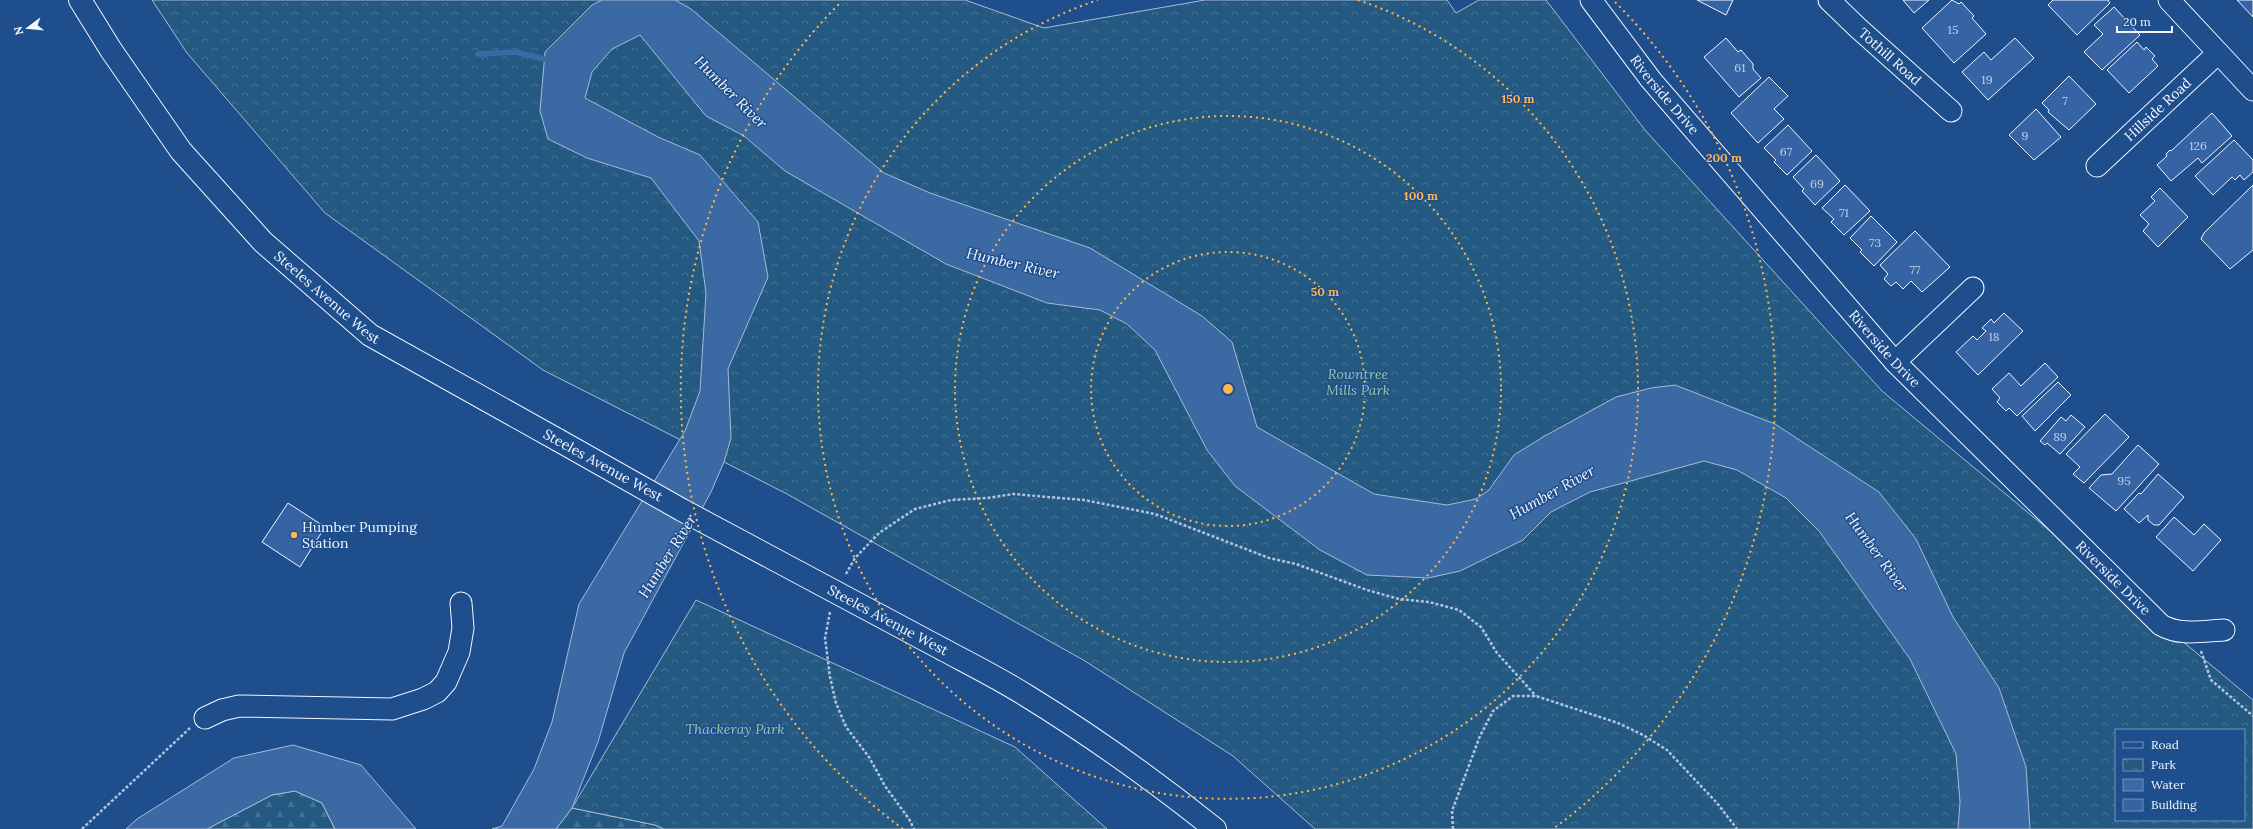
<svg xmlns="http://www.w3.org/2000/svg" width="2253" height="829" font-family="Lora,serif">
<defs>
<pattern id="forest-firs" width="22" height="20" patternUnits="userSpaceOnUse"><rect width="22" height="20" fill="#245a82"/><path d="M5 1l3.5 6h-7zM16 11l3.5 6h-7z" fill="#447295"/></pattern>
<pattern id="park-crowns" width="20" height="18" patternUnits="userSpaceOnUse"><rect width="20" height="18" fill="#245a82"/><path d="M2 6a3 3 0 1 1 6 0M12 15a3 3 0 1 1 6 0" fill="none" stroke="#447295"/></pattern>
</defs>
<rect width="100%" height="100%" fill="#1f4e8c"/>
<path fill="url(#forest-firs)" stroke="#a8bbd7" d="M295 791 322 803 335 829H207L272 795Z
M572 808 655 825 664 829H556Z"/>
<path fill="url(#park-crowns)" stroke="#a8bbd7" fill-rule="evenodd" d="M152 0H965L1044 28 1205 0H1447L1456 13 1479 0H1546L1645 130 1882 391 2253 700V829H1315L1233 756 1085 661 787 494 543 370 325 213 187 53ZM2116 730H2244V820H2116Z
M696 600 1015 747 1107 829H664L655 825 572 808Z"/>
<path fill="#3b69a3" stroke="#a8bbd7" d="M602 0H675L691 9 884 173 930 193 1090 248 1202 316 1232 342 1257 427 1374 494 1447 505 1476 499 1489 490 1514 455 1543 437 1616 397 1651 388 1675 385 1775 424 1879 492 1916 539 1953 617 1999 688 2026 767 2030 829H1958L1960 802 1956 754 1910 659 1819 531 1786 498 1737 470 1704 461 1590 492 1551 512 1523 540 1460 571 1428 578 1367 575 1320 550 1235 486 1207 450 1155 350 1127 324 1100 310 1047 303 946 264 785 171 744 136 706 116 640 35 612 49 592 72 585 98 658 137 700 155 758 222 768 277 728 369 731 438 724 462 711 492 624 653 598 742 572 808 556 829H492L502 826 534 769 552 722 579 604 685 431 700 391 706 293 699 241 651 178 587 158 548 139 540 111 545 52 592 5Z
M293 745 361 765 416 829H335L322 803 295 791 272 795 207 829H126L137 819 234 758Z"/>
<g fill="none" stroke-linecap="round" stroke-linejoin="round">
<path stroke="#3b69a3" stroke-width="5.5" d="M478 54 516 52 552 61"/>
</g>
<path fill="#3563a3" stroke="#f2f6ff" d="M1697 0H1733L1726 15Z
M1903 0H1929L1914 13Z
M1952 0 1959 4 1961 2 1974 16 1972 18 1986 34 1954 63 1922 28Z
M2053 0H2108L2110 3 2077 35 2048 5Z
M2237 0H2253V17Z
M2114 7 2140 35 2102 70 2084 52 2103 34 2094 25Z
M1726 38 1738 52 1741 50 1753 64V69L1761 78 1739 97 1704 57Z
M2015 38 2034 58 1988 100 1962 72 1984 52 1991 60Z
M2137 42 2144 50 2146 47 2155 56 2152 59 2158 66 2129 93 2107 70Z
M2069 76 2096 104 2069 130 2048 112 2049 110 2042 103Z
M1769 77 1788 96 1774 109 1784 119 1758 143 1731 113Z
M2036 109 2061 137 2034 160 2009 135Z
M2212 113 2232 136 2202 163 2198 158 2171 181 2157 165 2167 156 2166 154 2170 150 2171 151Z
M1788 125 1812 151 1787 175 1774 162 1776 160 1764 148Z
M2234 140 2253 160V172L2244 180 2240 175 2235 180 2232 177 2213 195 2195 176Z
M1816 155 1840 181 1815 205 1802 191 1804 189 1793 177Z
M1845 185 1870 211 1844 235 1831 222 1834 219 1822 208Z
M2253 185V250L2230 269 2201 239 2204 233Z
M2160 188 2188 217 2158 247 2143 231 2149 224 2140 215 2155 201 2151 197Z
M1871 216 1897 242 1874 266 1860 252 1862 250 1850 238Z
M1915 231 1950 267 1922 292 1911 281 1903 289 1896 282 1891 286 1884 279 1888 274 1880 265Z
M2004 313 2023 331 1978 375 1956 352 1973 336 1977 340 1986 331 1982 328 1991 319 1994 323Z
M2045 363 2058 377 2017 416 2009 408 2006 411 1997 402 2000 398 1992 389 2009 373 2021 386Z
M2058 382 2071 395 2035 431 2022 416Z
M2105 414 2129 437 2084 483 2073 474 2080 467 2066 454Z
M2071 415 2085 427 2060 454 2047 443 2045 445 2040 441 2061 417 2066 421Z
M2138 445 2159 464 2116 511 2089 488 2101 475 2112 474Z
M2158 474 2184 497 2159 525H2154L2148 520V515L2139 523 2124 509 2139 493 2141 494Z
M288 503 325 527 300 567 262 542Z
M2174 517 2194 535 2204 524 2221 540 2193 571 2156 537Z"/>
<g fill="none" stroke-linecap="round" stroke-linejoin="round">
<g stroke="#f2f6ff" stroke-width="23">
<g id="minor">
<path id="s1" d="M1591 0 1651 80 1895 362 2161 625C2180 636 2203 631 2224 630"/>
<path id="s2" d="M1829 0 1858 28 1951 111"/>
<path d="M2169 0 2253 90"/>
<path id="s3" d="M2097 166 2218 53"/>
<path d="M1895 362 1973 288"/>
<path d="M205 718 222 710 239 706 392 709 423 699 437 692 446 682 459 652 463 628 461 603"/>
</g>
</g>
<g stroke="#f2f6ff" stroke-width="24">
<g id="major">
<path id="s4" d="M80 0 111 50 181 151 263 242 370 335 558 440"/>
<path d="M944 650C972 665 1000 679 1027 696 1092 736 1155 781 1215 829"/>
</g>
</g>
<path stroke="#b3c4dc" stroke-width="2.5" stroke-dasharray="3 2" stroke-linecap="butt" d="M846 574 855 558 879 533 915 509 951 500 987 498 1013 494 1084 500 1155 514 1269 558 1296 564 1367 590 1399 599 1429 602 1459 610 1481 627 1497 653 1536 696
M830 612 825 638 830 677 836 703 846 727 869 757 885 786 909 819 914 829
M2201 651 2211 680 2253 716
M82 829 190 728
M1453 829 1452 811 1480 736 1493 711 1513 696H1536L1618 723 1643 735 1667 750 1717 803 1737 829"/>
<use href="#minor" stroke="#1f4e8c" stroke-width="21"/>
<use href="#major" stroke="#1f4e8c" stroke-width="22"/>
<g stroke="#f2f6ff" stroke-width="24" stroke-linecap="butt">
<path id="major-bridge" d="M558 440 682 510 944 650"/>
</g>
<use href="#major-bridge" stroke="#1f4e8c" stroke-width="22"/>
</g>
<g fill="none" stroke="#ffb74d" stroke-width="2" stroke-dasharray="2 4">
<circle cx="1228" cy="389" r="137"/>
<circle cx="1228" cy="389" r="273"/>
<path d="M1358 0A410 410 0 1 1 1098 0"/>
<path d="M903 829A547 547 0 0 1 841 2M1615 2A547 547 0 0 1 1553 829"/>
</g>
<circle fill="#ffb74d" stroke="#1f4e8c" stroke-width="1.5" cx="294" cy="535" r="4"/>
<g text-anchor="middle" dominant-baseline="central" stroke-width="3" stroke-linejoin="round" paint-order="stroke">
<g font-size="12" fill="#c3d1e8">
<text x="1953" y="29">15</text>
<text x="1740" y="67">61</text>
<text x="1987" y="79">19</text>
<text x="2065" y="100">7</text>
<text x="2025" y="135">9</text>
<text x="2198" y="145">126</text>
<text x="1786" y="151">67</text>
<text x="1817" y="183">69</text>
<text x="1844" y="212">71</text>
<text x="1875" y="242">73</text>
<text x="1915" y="269">77</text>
<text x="1994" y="336">18</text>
<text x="2060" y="436">89</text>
<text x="2124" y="480">95</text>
</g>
<g font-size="14" fill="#f2f6ff" stroke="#1f4e8c">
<text stroke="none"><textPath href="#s2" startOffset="83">Tothill Road</textPath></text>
<text stroke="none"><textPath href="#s1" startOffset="120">Riverside Drive</textPath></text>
<text stroke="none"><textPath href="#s3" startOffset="83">Hillside Road</textPath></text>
<text stroke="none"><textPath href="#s4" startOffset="389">Steeles Avenue West</textPath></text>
<text stroke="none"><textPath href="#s1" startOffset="456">Riverside Drive</textPath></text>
<text transform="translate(603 465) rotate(29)">Steeles Avenue West</text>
<text stroke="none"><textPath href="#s1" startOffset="780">Riverside Drive</textPath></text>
<text transform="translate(888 620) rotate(28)">Steeles Avenue West</text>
</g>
<g font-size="14" font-style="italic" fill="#97c8a6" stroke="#1f4e8c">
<text x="1358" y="374">Rowntree<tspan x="1358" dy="16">Mills Park</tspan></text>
<text x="735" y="729">Thackeray Park</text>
</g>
<g font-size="14" fill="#f2f6ff" stroke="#1f4e8c" text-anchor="start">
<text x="302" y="527">Humber Pumping<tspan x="302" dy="16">Station</tspan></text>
</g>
<g font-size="15" font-style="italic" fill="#f2f6ff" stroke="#1f4e8c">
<text transform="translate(731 92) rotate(45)">Humber River</text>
<text transform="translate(1013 263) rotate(13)">Humber River</text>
<text transform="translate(1552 492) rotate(-29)">Humber River</text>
<text transform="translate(1877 552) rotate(54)">Humber River</text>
<text transform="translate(667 556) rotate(-58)">Humber River</text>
</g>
</g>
<circle cx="1228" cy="389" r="6" fill="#ffb74d" stroke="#1f4e8c" stroke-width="2"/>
<g font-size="12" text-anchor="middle" font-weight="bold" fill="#ffb74d" stroke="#1f4e8c" stroke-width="3" stroke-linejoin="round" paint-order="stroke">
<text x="1518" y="103">150 m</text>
<text x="1724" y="162">200 m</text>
<text x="1421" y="200">100 m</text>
<text x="1325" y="296">50 m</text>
</g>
<rect x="2115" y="729" width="130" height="92" fill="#1f4e8c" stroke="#7391ba"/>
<rect x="2123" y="742" width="20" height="6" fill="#1f4e8c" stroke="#7391ba"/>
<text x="2151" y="749" font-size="12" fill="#f2f6ff">Road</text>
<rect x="2123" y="759" width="20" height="12" fill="url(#park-crowns)" stroke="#7391ba"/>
<text x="2151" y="769" font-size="12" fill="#f2f6ff">Park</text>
<rect x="2123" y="779" width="20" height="12" fill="#3b69a3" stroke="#7391ba"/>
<text x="2151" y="789" font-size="12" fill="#f2f6ff">Water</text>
<rect x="2123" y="799" width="20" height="12" fill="#3563a3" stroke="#7391ba"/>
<text x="2151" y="809" font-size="12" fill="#f2f6ff">Building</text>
<g transform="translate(28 28) rotate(254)" stroke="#1f4e8c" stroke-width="3" paint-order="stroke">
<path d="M0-3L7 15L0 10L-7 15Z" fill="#f2f6ff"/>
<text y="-6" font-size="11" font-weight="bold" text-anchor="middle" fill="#f2f6ff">N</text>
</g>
<path d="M2117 26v6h55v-6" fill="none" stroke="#f2f6ff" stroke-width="2"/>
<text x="2123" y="26" font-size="12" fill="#f2f6ff" stroke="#1f4e8c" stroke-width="3" paint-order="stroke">20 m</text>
</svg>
